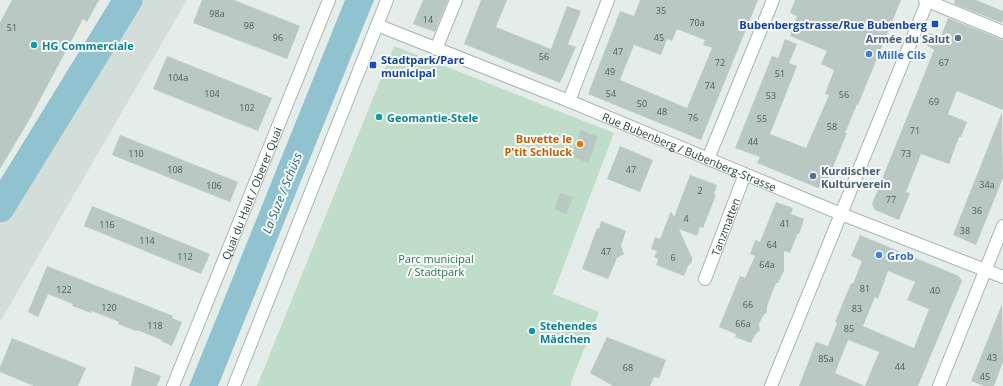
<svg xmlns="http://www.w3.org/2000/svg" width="1003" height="386" font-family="'Open Sans',sans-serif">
<rect width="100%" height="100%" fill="#e5edea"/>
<path fill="#d3ddd9" d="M136 0H187L0 322V224Z"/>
<path fill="#bfddc8" d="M394 46 614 133 553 294 599 312 571 382V386H257Z"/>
<path fill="#90c3cf" d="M345 0H374L218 386H189Z"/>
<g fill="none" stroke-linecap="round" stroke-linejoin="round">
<path stroke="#90c3cf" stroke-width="29" d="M0 208 128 0"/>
</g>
<path fill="#bac8c3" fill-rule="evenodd" d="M12 0H99L87 22 83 19 28 122 0 169V22Z
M202 0H234L300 26 287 59 193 23Z
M423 0H448L435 32 413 24Z
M481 0H507L496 27 551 49 567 6 581 11 568 44 576 47 560 83 464 44Z
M640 0H758L701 140 588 94 620 11 634 16ZM677 29 705 40 703 45 712 48 687 108 620 80 634 45 661 55 667 39 672 41Z
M795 0H901L858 105 857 104 851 119 845 133H847L826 184 823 185 818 188 757 163 760 157 735 148 772 56 778 58 785 39 797 44 789 63 797 66 770 134 806 148 829 95 825 94 834 70 821 64 827 51 790 36 797 16 790 13Z
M955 0H976L1003 11V20L1002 23 954 4Z
M948 18 1003 40V110L957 91 948 114 967 122 961 137H959L949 164 921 154 906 192 910 193 899 220 875 210 872 204 934 50 925 44 928 33 941 36Z
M167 56 272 98 258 131 153 89Z
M1002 112 1003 178 976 245 953 235Z
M581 130 598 137 588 163 571 156Z
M120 135 238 182 230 202 112 155Z
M620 146 653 160 640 192 607 179Z
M690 175 717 185 714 194 716 195 703 228 700 227 697 236 679 229 692 258V262L688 266 684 276 656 265 658 259 654 257 657 251 651 249 655 237 660 239 671 211 674 217Z
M560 193 573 197 566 214 554 209Z
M776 202 793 208 791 214 804 219 800 232 797 235 790 253 784 251V271L778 283H776L767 306V312L763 316 759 324 760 330 755 335 751 343 735 337 736 334 719 327 740 276 745 278 755 256 750 254 755 240 760 242Z
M92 206 210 254 201 274 84 226Z
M601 221 626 231 621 246 624 254 617 258 608 279 582 269 597 228 599 229Z
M860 235 959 276 962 281 918 386H799L816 342 828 346 837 323 835 322 851 283 853 284 862 261 851 256ZM888 271 915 282 907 300 929 309 914 348 863 326 875 297 878 299ZM848 340 879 352 865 386 835 373Z
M47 266 173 316 172 318 182 322 172 346 161 341 162 340 137 330 136 331 118 324 119 322 92 311 91 313 72 306 73 304 48 294 38 317 28 312Z
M1002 304 1003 362 994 386H984L971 381Z
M607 337 666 360 659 378 654 377 650 386H613L590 373Z
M12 338 86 368 78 386H34L0 372V367Z
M135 366 161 376 157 386H131Z"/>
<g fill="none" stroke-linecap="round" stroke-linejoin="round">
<g stroke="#a8b5b1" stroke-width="14">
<g id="minor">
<path d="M925 0 1003 32"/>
<path id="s1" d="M377 25 569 101 841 214 1003 277"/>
<path d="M436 49 456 0"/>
<path d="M569 101 608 0"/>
<path d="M708 159 773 0"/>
<path id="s2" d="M705 279 745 174"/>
<path id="s3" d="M173 386 329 0"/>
<path d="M234 386C285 257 335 128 387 0"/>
<path d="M771 386 928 0"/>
<path d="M939 386 1003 226"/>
</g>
</g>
<use href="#minor" stroke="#fff" stroke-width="12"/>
</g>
<g fill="#1a4fb4" stroke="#f5faf8" stroke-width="1.5">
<rect x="931" y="20" width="8" height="8" rx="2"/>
<rect x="369" y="61" width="8" height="8" rx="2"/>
</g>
<g fill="#5c6f8a" stroke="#f5faf8" stroke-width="1.5">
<circle cx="958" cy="38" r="4"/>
<circle cx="813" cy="176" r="4"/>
</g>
<g fill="#0f9aa8" stroke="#f5faf8" stroke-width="1.5">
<circle cx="34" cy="45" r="4"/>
<circle cx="379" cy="117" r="4"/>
<circle cx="532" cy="331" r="4"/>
</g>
<g fill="#3f7fe0" stroke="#f5faf8" stroke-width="1.5">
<circle cx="869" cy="54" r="4"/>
<circle cx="879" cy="255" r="4"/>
</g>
<circle fill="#e8710a" stroke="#f5faf8" stroke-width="1.5" cx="580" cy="144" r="4"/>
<g text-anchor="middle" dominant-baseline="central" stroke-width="4" stroke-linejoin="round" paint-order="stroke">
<g font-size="9" fill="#4a605b">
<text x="661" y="10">35</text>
<text x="217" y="13">98a</text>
<text x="428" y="19">14</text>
<text x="697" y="22">70a</text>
<text x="249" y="25">98</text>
<text x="12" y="27">51</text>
<text x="278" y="37">96</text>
<text x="659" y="37">45</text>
<text x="618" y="51">47</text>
<text x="544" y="56">56</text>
<text x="720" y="62">72</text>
<text x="944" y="62">67</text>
<text x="610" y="71">49</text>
<text x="780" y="73">51</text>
<text x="178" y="77">104a</text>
<text x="710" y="85">74</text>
<text x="212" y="93">104</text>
<text x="611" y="93">54</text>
<text x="844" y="94">56</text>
<text x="771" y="95">53</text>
<text x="934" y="101">69</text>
<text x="642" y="103">50</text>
<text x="247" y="107">102</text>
<text x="662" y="111">48</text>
<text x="693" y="117">76</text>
<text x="762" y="118">55</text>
<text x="832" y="126">58</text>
<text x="915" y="130">71</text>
<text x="753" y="141">44</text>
<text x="136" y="153">110</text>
<text x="906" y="153">73</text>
<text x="175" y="169">108</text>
<text x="631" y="169">47</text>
<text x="987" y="184">34a</text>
<text x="214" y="185">106</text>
<text x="700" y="190">2</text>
<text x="891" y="199">77</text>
<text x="977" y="210">36</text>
<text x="686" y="218">4</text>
<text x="785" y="223">41</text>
<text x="107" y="224">116</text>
<text x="965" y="230">38</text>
<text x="147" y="240">114</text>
<text x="772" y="244">64</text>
<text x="606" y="251">47</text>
<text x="185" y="256">112</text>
<text x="673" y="257">6</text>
<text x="767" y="264">64a</text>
<text x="865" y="288">81</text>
<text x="64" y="289">122</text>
<text x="935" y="290">40</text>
<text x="748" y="304">66</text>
<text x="109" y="307">120</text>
<text x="857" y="308">83</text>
<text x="743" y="323">66a</text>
<text x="155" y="325">118</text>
<text x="849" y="328">85</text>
<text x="992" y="357">43</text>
<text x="826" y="358">85a</text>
<text x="900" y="366">44</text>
<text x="628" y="367">68</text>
<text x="985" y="376">45</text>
</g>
<g font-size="11" font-weight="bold" fill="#164399" stroke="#f5faf8" text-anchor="end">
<text x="927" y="24">Bubenbergstrasse/Rue Bubenberg</text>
<text x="381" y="59" text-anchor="start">Stadtpark/Parc<tspan x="381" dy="13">municipal</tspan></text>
</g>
<g font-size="11" font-weight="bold" fill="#4e5e75" stroke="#f5faf8" text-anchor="end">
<text x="950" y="38">Armée du Salut</text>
<text x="821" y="170" text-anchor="start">Kurdischer<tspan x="821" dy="13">Kulturverein</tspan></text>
</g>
<g font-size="11" font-weight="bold" fill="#0d838f" stroke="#f5faf8" text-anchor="start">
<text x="42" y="45">HG Commerciale</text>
<text x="387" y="117">Geomantie-Stele</text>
<text x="540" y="325">Stehendes<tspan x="540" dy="13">Mädchen</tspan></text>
</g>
<g font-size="11" font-weight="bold" fill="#366cbe" stroke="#f5faf8" text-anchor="start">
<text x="877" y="54">Mille Cils</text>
<text x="887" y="255">Grob</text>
</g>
<g font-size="11" font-weight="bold" fill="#c56008" stroke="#f5faf8" text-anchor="end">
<text x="572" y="138">Buvette le<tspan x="572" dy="13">P'tit Schluck</tspan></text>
</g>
<g font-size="11" fill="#253e38" stroke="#f5faf8">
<text stroke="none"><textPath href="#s1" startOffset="337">Rue Bubenberg / Bubenberg-Strasse</textPath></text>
<text stroke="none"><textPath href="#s3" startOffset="208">Quai du Haut / Oberer Quai</textPath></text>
<text stroke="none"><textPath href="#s2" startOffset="56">Tanzmatten</textPath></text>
</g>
<g font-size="11" fill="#30734d" stroke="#f5faf8">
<text x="436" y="258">Parc municipal<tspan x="436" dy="13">/ Stadtpark</tspan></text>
</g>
<g font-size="12" font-style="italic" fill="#216678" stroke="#f5faf8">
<text transform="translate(282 193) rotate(-68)">La Suze / Schüss</text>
</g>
</g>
</svg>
